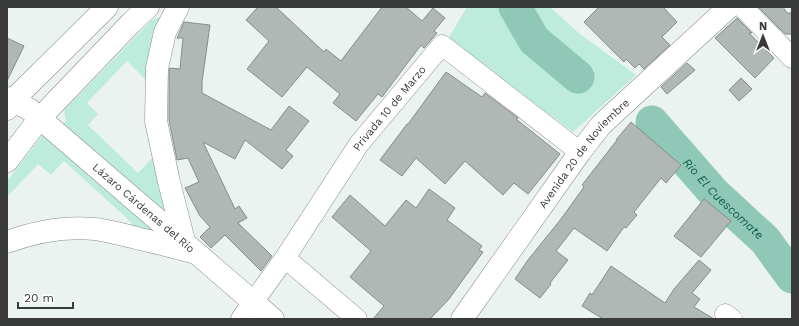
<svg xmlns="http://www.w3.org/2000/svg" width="799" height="326" font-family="'Work Sans',sans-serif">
<rect width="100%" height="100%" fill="#ebf3f0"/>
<path fill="#bdebdc" d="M467 7H551L552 9 580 34 636 75 573 132 448 39Z
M161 17 147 81 127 61 87 103 98 114 88 125 138 173 153 157 179 237 126 232 132 223 64 161 51 175 38 164 7 197V181L44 133 53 134 66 121 64 110 152 20 156 18Z"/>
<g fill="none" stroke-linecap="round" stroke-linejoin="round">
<g stroke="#8fc8b6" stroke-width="33">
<path d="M515 7 534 40 578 77"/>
<path id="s1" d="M652 122 715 194 765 240 792 277"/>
</g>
</g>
<path fill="#b0b8b5" stroke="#868d8b" d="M258 7H276L324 52 326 49 341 61 382 7H406L422 21 433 8 445 18 434 31 437 33 424 48 421 45 382 97 378 94 356 121 333 103 340 94 307 67 282 97 247 69 269 41 246 20Z
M599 7H663L677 22 662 37 670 45 644 69 639 64 635 68 626 59 624 62 584 22Z
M758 7H783L787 13H792V34H785Z
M737 18 752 33H749L774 58 755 78 715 38Z
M184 22 210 25 202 82V93L271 130 289 106 309 121 286 150 293 156 282 169 245 140 235 159 203 142 235 209 239 206 247 218 238 223 272 256 261 271 225 235 211 248 200 237 210 227 200 216 185 188 199 182 188 158 177 160 169 120V69L170 68 180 69 183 38H177Z
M7 38 24 46 7 81Z
M687 63 695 70 667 94 661 87Z
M446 72 482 97 485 93 518 118 516 119 560 154 528 194 514 183 503 195 465 161 445 184 416 158 402 176 380 160 407 124H408Z
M741 78 752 89 739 101 729 90Z
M631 122 681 165 666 183 661 178 634 212 637 215 626 228 624 227 607 251 574 228 556 251 568 260 550 283 551 284 540 298 515 279 528 260 561 219 584 187 582 185 617 140H616Z
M429 189 455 208 447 220 482 246 479 250 483 252 449 299 430 319H373L384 306 350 277 371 251 332 217 350 195 385 226 406 200 416 208Z
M704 199 731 221 701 257 674 236Z
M699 260 711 270 692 293 700 299 694 307 714 319H603L582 306 590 293 592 295 611 266 665 303 674 289Z"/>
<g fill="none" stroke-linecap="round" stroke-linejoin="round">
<g stroke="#868e8b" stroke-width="21">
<g id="street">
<path d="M742 7 772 37 792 58"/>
<path d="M285 258 357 319"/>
<path d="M725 314 732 319"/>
<path id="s2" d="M241 319 285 258 359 144 442 45 580 152"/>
</g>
</g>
<g stroke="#868e8b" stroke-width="23">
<g id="secondary">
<path id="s3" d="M7 98 29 109 273 319"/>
<path id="s4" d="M462 319 580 152 601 125 729 7"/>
</g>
</g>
<g stroke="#868e8b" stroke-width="23">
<path id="primary" d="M178 7 165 32 157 68 156 121 169 182 184 241
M7 109 12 101 107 7
M7 161 40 118 131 23 148 7
M7 242C34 232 66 226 95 229 110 231 125 235 140 239 159 243 177 248 196 253"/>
</g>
<use href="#street" stroke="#fff" stroke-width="20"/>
<use href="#secondary" stroke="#fff" stroke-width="22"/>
<use href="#primary" stroke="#fff" stroke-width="22"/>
</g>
<g text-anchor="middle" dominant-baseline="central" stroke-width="3.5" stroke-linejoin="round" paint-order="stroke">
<g font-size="11" fill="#383b3a" stroke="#fcfffe">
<text stroke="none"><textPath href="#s2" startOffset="258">Privada 10 de Marzo</textPath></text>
<text stroke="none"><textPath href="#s4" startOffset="206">Avenida 20 de Noviembre</textPath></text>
<text stroke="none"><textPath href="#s3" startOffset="176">Lázaro Cárdenas del Río</textPath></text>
</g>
<g font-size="12" font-style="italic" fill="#135e4c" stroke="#fcfffe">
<text stroke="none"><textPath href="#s1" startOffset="105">Rio El Cuescomate</textPath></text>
</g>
</g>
<rect width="799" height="326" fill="none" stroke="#383b3a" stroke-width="16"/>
<g transform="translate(763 36)" stroke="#fcfffe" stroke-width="3" paint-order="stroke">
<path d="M0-3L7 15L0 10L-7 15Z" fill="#383b3a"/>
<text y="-6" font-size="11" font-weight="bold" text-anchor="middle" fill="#383b3a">N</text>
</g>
<path d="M18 302v6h55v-6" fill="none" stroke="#383b3a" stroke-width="2"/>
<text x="24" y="302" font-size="12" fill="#383b3a" stroke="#fcfffe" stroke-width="3" paint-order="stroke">20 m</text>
</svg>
